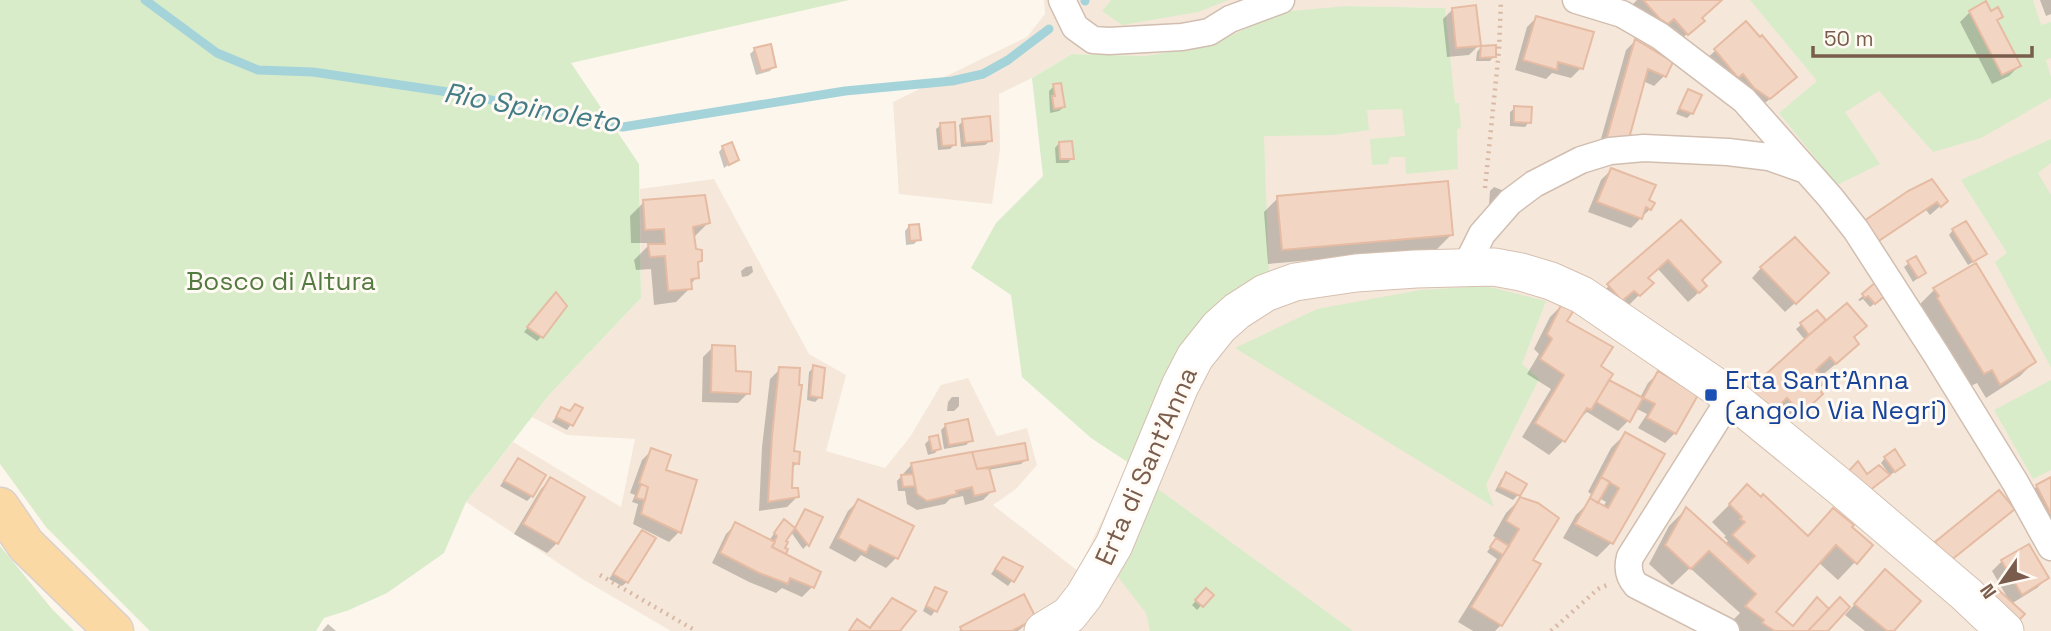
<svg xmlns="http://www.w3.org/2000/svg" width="2051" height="631" font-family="'Space Grotesk',sans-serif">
<rect width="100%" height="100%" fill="#fdf6ec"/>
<path fill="#f5e8da" d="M1044 0H2051V631H671L584 580 466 502 513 442 621 507 635 439 567 435 532 417 549 395 641 298 640 189 714 179 809 354 846 375 826 451 885 468 910 437 941 385 968 378 997 436 1027 428 1037 465 1016 489 993 505 1078 571 1129 463 1171 363 1198 327 1264 136 1451 70 1444 8 1347 6 1211 45 1145 56 1072 54 1032 78 999 94 1000 150 992 204 899 194 893 102 1027 37 1045 14Z"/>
<path fill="#d8ecc9" d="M0 0H849L571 63 639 164 641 298 549 395 466 502 444 553 387 593 349 610 324 618 316 631H150L46 527 0 464Z
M1111 0H1228L1198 12 1122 25 1102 11Z
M1750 0H2033L2041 25 2051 22V58L2046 60 2051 77V98L1981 138 1933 152 1879 91 1845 112 1880 164 1837 185 1779 113 1817 81Z
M1347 6 1445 8 1455 103H1459L1461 128 1457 129 1458 169 1406 174 1405 157H1390L1388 164 1372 165 1370 139 1405 136 1402 109 1367 110 1369 130 1334 135 1264 136 1269 276 1198 327 1171 363 1129 463 1091 438 1022 377 1011 295 971 268 996 223 1043 176 1032 78 1072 54 1145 56 1211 45 1281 12Z
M2051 139V163L2038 173 2051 195V368L1995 262 2007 253 1961 180Z
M1486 286 1546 301 1522 364 1539 379 1486 485 1494 507 1235 348 1317 309 1420 290Z
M2051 380V470L2033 479 1994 410Z
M1158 489 1353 631H1150L1146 613 1118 577Z
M0 546 52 609 74 631H0Z"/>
<path fill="#0003" fill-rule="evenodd" d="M1637 0H1720L1677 44 1631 6Z
M2040 0H2051V14L2046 16Z
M1452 10 1479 45 1469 55 1447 57 1443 19Z
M1970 12 2001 16 1995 22 2019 66 2009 76 1992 84 1960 22Z
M1537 17 1581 68 1571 78 1552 73 1546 79 1515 70 1527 27Z
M1746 23 1760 39 1785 86 1759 108 1705 60Z
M1635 41 1664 76 1654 86 1643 81 1627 141 1597 153 1626 50Z
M1481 47 1494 56 1490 61H1476L1477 52Z
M755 49 774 66 770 71 756 75 750 54Z
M1054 86 1064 107 1059 111 1050 113 1049 91Z
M1689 91 1692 113 1687 118 1676 114 1684 96Z
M1515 108 1529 122 1525 127 1510 126V112Z
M963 121 990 141 985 145 961 147 959 125Z
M941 125 955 144 950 149 938 150 936 129Z
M1059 143 1072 158 1068 163H1056L1055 148Z
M723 147 737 159 724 168 719 152Z
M1611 170 1647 202 1650 209 1631 228 1588 212 1601 180Z
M1494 187 1507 192 1492 207 1489 205 1490 191Z
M1909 193 1946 201 1930 215 1926 210 1866 250Z
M1278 198 1451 235 1437 249 1268 264 1264 212Z
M644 202 708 223 693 238 695 251 700 261 696 265 697 277 690 285V288L676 302 654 305 651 269 636 270 634 260 651 243H631L630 216Z
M1681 222 1700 280 1704 286 1695 296 1688 302 1658 269 1646 279 1651 283 1629 305 1623 299 1599 295Z
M909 226 919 239 914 244 906 245 905 231Z
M1953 230 1980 258 1968 265 1949 235Z
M1909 263 1924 273 1913 282 1904 267Z
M752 266 753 272 748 276 742 277 741 271 746 267Z
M1761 268 1817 283 1785 312 1752 278Z
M1877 284 1879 300 1870 307 1863 299 1860 301 1858 300Z
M1934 290 2034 362 2020 376 1986 398 1977 383 1969 387 1924 313 1925 312 1920 304Z
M551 299 542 336 537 341 524 332Z
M1564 303V322L1599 367 1607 381 1640 398 1648 383 1658 373 1696 396 1675 433 1665 443 1638 428 1647 414 1635 408 1628 421 1618 431 1587 412 1575 423 1563 441 1549 455 1522 437 1551 389 1527 374 1539 354 1534 349 1550 317Z
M1816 312 1826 323 1865 326 1853 338 1843 358 1820 377 1807 408 1787 427 1740 403 1805 340 1796 329Z
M713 347 748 393 738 403 702 402 703 357Z
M814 367 820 397 815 402 807 400 809 372Z
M780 369 792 453 797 463 791 469 790 490 797 497 787 507 759 511 762 447 770 379Z
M952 397H959V406L954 411H947L948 402Z
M562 409 569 413 581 409 567 430 552 422Z
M946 425 971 440 966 445 944 449 941 430Z
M1625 434 1662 455 1611 543 1597 557 1563 538 1576 515 1586 505 1591 494 1588 492 1611 448ZM1599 498 1606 502 1603 507 1596 503Z
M930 439 939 448 935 453 928 455 925 444Z
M652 450 664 471 694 482 679 532 669 542 633 524 638 504 632 502 635 495 630 493 642 460Z
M1885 458 1899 469 1890 475 1881 463Z
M1026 459 1021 464 988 470 993 490 983 500 965 505 963 496 950 499 945 504 917 510 907 504 905 491H898L897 481 912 464Z
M518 460 532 496 527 501 500 486Z
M1506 475 1518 495 1513 500 1495 491 1501 479Z
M550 479 557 543 547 553 514 534 541 489Z
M2051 479V556L2023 501 2037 486Z
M1999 493 2013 509 1939 570 1926 553Z
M1520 499 1531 560 1538 565 1501 625 1495 631H1473L1458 622 1497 559 1487 552 1497 538 1493 536 1506 513Z
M858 501 896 558 886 568 861 555 855 562 829 548 848 511Z
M1730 504 1807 537 1833 510 1871 545 1838 580 1818 562 1774 612 1792 627 1817 599 1825 631H1738L1729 624 1740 613 1690 568 1672 585 1649 564 1669 526 1686 509 1725 544 1728 541 1724 537 1726 536 1712 522Z
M806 511 821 518 807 545 803 549 791 532 784 542 783 548 786 550 783 555 812 587 802 597 782 588 776 593 749 582 712 563 726 534 736 524 769 541 779 526 794 529Z
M642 532 627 582 622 586 609 579Z
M2002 561 2047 578 2037 588 2011 604 1992 571Z
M999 563 1021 568 1008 586 991 574Z
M1876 581 1892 631H1865L1845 615Z
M935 589V611L931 616 923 611 931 594Z
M1206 590 1211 595 1197 610 1192 605Z
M893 600 898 631H848L857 621 868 629 878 615Z
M1034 618 1018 631H959L961 629Z
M328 624 336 631H322Z"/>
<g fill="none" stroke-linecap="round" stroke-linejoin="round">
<path stroke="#a5d3da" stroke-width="9" d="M145 0 217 53 258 70 313 72 468 95 612 126 623 127 845 91 952 81 983 74 1008 60 1049 29
M1085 1V0"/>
</g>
<path fill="#f3d5c3" stroke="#e6bba3" stroke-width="2" d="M1643 0H1722L1702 18 1705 21 1688 35 1674 19 1668 24 1660 19Z
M1986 1 1991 11 1998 7 2003 17 1997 20 2021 66 2002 75 1969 11Z
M1476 5 1481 46 1456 48 1452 8Z
M1536 16 1594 32 1583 69 1558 62 1557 70 1523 60Z
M1746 21 1760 37 1762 35 1797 77 1770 99 1754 88 1743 74 1738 78 1714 49Z
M1635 39 1673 62 1666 77 1648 69 1628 142 1605 144Z
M771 44 776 67 761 71 754 48Z
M1496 45V57L1480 58 1481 46Z
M1061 83 1065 107 1054 109 1052 96H1055L1053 84Z
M1688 89 1702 95 1693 114 1679 109Z
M1514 106 1532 107 1531 123 1514 122Z
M990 116 992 141 965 143 962 119Z
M955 122 956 145 942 146 940 123Z
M1072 141 1074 159H1060L1059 142Z
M732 142 739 160 729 165 722 146Z
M1611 168 1656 185 1649 200 1655 203 1651 210 1646 207 1642 219 1597 202Z
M1932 179 1948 201 1941 207 1937 202 1877 242 1864 221 1908 191Z
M1448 181 1453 235 1282 250 1277 196Z
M705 195 710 223 693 227 696 249 702 250V261L698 262 699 278 691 279 692 289 668 291 665 256 650 257 648 244H665L664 229 645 230 643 200Z
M1681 220 1721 262 1702 280 1707 286 1699 293 1668 260 1648 278 1654 283 1640 296 1634 291 1622 301 1607 284Z
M1966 221 1987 254 1973 262 1952 229Z
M919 224 921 240 910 241 909 225Z
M1795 237 1829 273 1796 304 1760 267Z
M1916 256 1926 273 1918 278 1907 261Z
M1976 263 2036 362 2000 385 1992 370 1984 374 1937 298 1939 296 1933 288Z
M1877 281 1886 295 1875 304 1868 296 1865 298 1862 294Z
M556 292 567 306 543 338 527 327Z
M1563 301 1576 307 1567 321 1613 347 1601 366 1613 374 1591 410 1587 408 1565 442 1535 423 1564 375 1540 359 1552 339 1547 334Z
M1847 303 1867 326 1854 337 1859 344 1836 364 1830 357 1816 370 1827 380 1818 388 1823 394 1802 414 1787 398 1772 412 1750 393 1754 389 1752 387 1809 335Z
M1817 310 1826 320 1809 335 1800 323Z
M712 345 735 346 736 371 751 372 750 394 711 392Z
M813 365 825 368 822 398 810 396Z
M779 367 800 368 799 385H802L794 451 800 452 799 464 793 463 792 488H798L799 497 768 502 772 436Z
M1658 371 1698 395 1676 434 1647 418 1655 404 1643 398Z
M1609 380 1643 398 1630 422 1596 402Z
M575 404 583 408 573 426 556 417 561 407 570 411Z
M968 419 973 441 949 445 945 424Z
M1625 432 1665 454 1613 544 1575 524 1590 498 1608 508 1619 488 1601 477Z
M938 435 941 449 932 451 929 437Z
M1025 443 1028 460 977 469 972 452Z
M651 448 671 455 666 470 697 480 681 533 641 514 648 487 639 483Z
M1895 449 1905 465 1895 472 1884 457Z
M972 452 977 469 989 468 995 491 974 496 972 487 956 491 957 494 927 501 917 494 911 463Z
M518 458 546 475 533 497 504 481Z
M1858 461 1867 474 1879 465 1890 475 1865 494 1845 475Z
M1506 472 1527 484 1520 496 1499 487Z
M913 474 915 486 903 487 901 475Z
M550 477 585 497 558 544 523 524Z
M1601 477 1610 482 1598 503 1590 498Z
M2051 477V514L2036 485Z
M641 484 648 487 645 500 636 498Z
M1747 484 1761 497 1763 494 1808 536 1833 508 1854 525 1852 527 1873 545 1857 564 1836 545 1776 612 1793 626 1817 597 1829 609 1808 631H1775L1762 623 1764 620 1745 606 1756 594 1709 551 1691 569 1665 545 1686 507 1748 563 1755 556 1732 535 1745 522 1740 519 1742 517 1729 504Z
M1999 490 2015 509 1950 561 1935 542Z
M1520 497 1538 503 1559 518 1533 560 1541 564 1502 626 1471 607 1519 529 1506 521Z
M858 499 914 526 898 559 870 545 866 553 838 538Z
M805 509 823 517 809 546 795 528Z
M784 519 795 528 786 541 788 542 785 548 788 549 786 554 772 547 777 536 774 533Z
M735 522 775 542 772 547 821 572 814 588 790 578 788 584 759 573 720 553Z
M642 530 656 538 628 583 613 574Z
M1496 538 1509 546 1503 555 1490 547Z
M2029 544 2049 578 2022 595 2001 560Z
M1003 557 1023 567 1014 582 995 569Z
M1885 569 1921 601 1894 631H1887L1854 604Z
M1993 585 2025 614 2015 624 1983 595Z
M935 587 947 592 937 612 926 606Z
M1206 588 1214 595 1203 607 1195 600Z
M1024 594 1036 618 1012 631H962L960 627Z
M1840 597 1850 607 1828 631H1808Z
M892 598 916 611 900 631H849L857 619 870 628Z"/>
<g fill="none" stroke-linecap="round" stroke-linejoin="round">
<g stroke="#d1beb0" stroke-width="29">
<path id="street" d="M1062 0 1075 27 1093 40 1109 41 1182 37 1209 32 1230 19 1281 0
M1576 0 1622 14 1660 36 1744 100 1830 197 1856 230 1936 354 2015 482 2051 547
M1465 268 1482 234 1510 202 1534 184 1581 160 1610 151 1644 148 1728 152 1769 157 1803 169
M1726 631 1636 585C1629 577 1627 568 1630 557L1731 397"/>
</g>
<g stroke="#d6c0b0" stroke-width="39">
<path id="secondary" d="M1043 631 1069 615 1084 596 1114 545 1180 386 1195 357 1219 327 1237 311 1265 293 1295 282 1356 273 1416 269 1494 267 1521 272 1551 281 1582 295 1724 392 1844 490 1966 594 2005 631"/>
</g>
<g stroke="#dad1cd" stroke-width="41">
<path id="primary" d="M0 507 26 545 114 631"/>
</g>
<path stroke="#d9b8a5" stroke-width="4.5" stroke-dasharray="2 5" stroke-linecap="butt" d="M1485 188 1499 50 1501 0
M600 575 696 631
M1551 631 1598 589 1607 585"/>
<use href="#street" stroke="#fff" stroke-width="26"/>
<use href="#secondary" stroke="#fff" stroke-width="37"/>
<use href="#primary" stroke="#fbd9a5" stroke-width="38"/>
</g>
<rect fill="#1a4fb4" stroke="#fffaf3" stroke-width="2.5" x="1704" y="388" width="14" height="14" rx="3.5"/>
<g text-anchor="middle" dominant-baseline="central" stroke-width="6" stroke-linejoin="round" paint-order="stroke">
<g font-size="26" fill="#537a41" stroke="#fffaf3">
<text x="281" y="281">Bosco di Altura</text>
</g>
<g font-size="26" fill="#164399" stroke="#fffaf3" text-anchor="start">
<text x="1725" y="380">Erta Sant'Anna<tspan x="1725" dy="30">(angolo Via Negri)</tspan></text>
</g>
<g font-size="26" fill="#7a5c4d" stroke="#fffaf3">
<text transform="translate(1146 466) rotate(-66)">Erta di Sant'Anna</text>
</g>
<g font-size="28" font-style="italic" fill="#437c86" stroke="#fffaf3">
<text transform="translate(532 107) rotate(10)">Rio Spinoleto</text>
</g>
</g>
<g transform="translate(2002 582) rotate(236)" stroke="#fffaf3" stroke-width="5" paint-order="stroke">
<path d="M0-5L12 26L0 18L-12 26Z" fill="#7a5c4d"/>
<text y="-10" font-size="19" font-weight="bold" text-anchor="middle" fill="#7a5c4d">N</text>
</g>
<path d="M1813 46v10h219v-10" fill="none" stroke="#7a5c4d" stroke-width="3.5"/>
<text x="1824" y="46" font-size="21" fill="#7a5c4d" stroke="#fffaf3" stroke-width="5" paint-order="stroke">50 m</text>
</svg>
